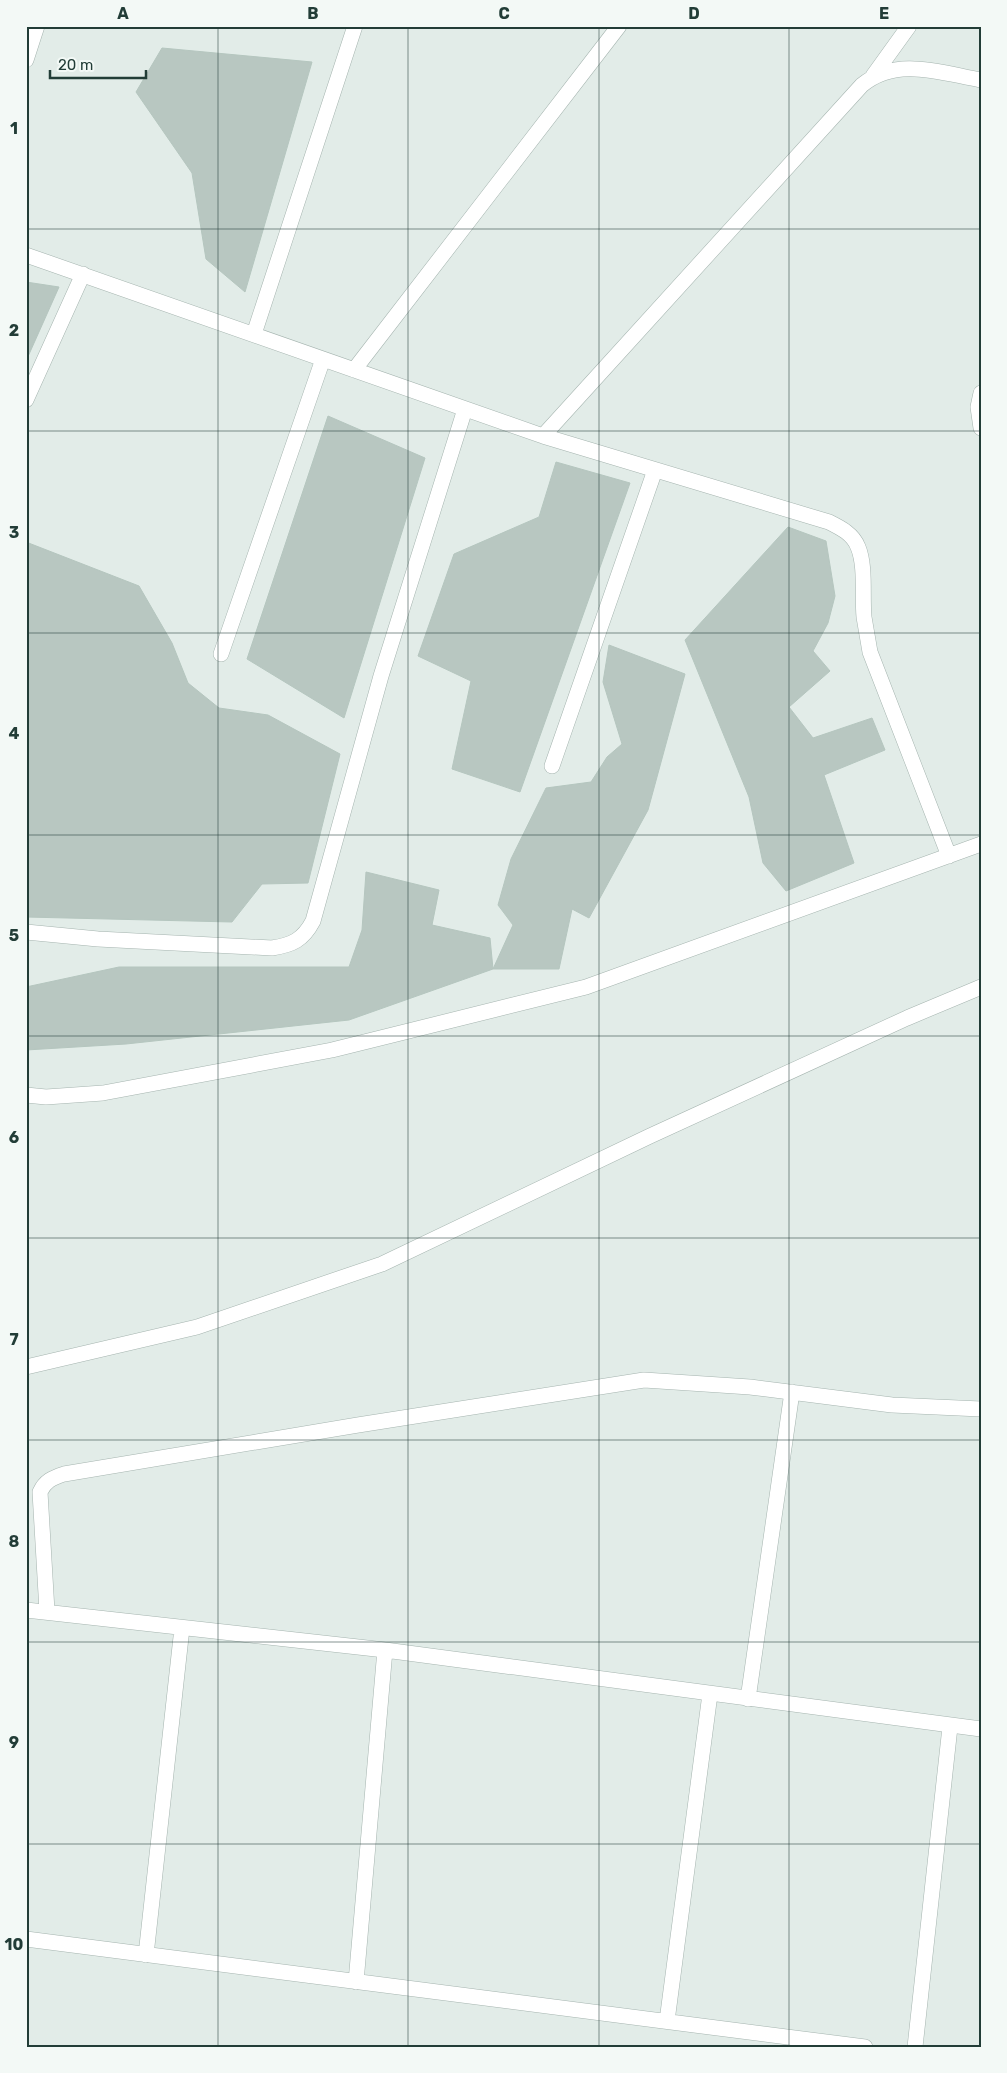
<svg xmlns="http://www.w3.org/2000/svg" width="1007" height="2073" font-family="Rubik,sans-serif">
<rect width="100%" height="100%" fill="#e2ece8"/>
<path fill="#b8c7c1" stroke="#b5c6bf" d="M162 48 312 62 245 292 206 259 192 173 136 92Z
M26 282 59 287 26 361Z
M328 416 425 458 344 718 247 659Z
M556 462 630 483 520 792 452 769 471 681 418 656 454 554 539 517Z
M788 527 826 541 835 596 828 623 813 651 830 671 789 707 813 738 872 718 885 750 824 775 854 863 786 891 763 863 749 797 685 640Z
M26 542 139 586 172 643 188 683 219 708 268 715 340 754 308 883 262 884 232 922 26 917Z
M609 645 685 674 648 810 589 918 572 909 559 969H493L513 925 498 905 511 859 546 788 591 782 607 757 622 744 603 682Z
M366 872 439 890 432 925 490 938 493 969 349 1020 126 1044 26 1050V987L119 967H349L362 930Z"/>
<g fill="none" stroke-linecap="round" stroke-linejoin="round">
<g stroke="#a5b4af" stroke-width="16">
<path id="minor" d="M26 60 37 26
M873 76 909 26
M26 255 543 436 829 522C841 528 853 534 858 547 866 566 862 596 864 617 866 629 868 640 870 652L949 856
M254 334 355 26
M354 370 619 26
M981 393 978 407 981 428
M26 400 83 274
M543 436 862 85C897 56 941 73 981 80
M221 654 323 359
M552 766 655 470
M26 932 98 939 272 948C292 945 303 940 313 921L381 676 465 409
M26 1095 46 1097 103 1093 332 1050 586 987 981 844
M26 1367 197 1327 382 1264 650 1136 907 1018 981 987
M26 1610 385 1650 981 1729
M47 1611 40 1492C45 1481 52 1478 64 1474L358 1425 644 1380 750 1387 892 1405 981 1409
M748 1699 792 1392
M26 1939 865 2047
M146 1955 182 1628
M356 1982 385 1650
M667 2021 710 1694
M915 2047 950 1727"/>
</g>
<use href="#minor" stroke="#fff" stroke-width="15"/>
</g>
<path fill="none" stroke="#223d37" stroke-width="1" stroke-opacity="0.55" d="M218 26V2047M408 26V2047M599 26V2047M789 26V2047M26 229H981M26 431H981M26 633H981M26 835H981M26 1036H981M26 1238H981M26 1440H981M26 1642H981M26 1844H981"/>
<rect width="1007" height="2073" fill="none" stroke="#f3f9f6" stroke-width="55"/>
<path d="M50 70v8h96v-8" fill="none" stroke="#223d37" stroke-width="2.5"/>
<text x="58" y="70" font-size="15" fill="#223d37" stroke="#f3f9f6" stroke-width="4" paint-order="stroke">20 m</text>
<rect x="28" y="28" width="952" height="2018" fill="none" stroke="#223d37" stroke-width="2"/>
<g font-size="16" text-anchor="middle" font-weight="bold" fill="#223d37">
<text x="123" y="19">A</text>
<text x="313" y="19">B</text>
<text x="504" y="19">C</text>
<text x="694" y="19">D</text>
<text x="884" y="19">E</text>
<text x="14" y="134">1</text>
<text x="14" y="336">2</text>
<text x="14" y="538">3</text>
<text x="14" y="739">4</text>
<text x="14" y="941">5</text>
<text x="14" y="1143">6</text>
<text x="14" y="1345">7</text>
<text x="14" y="1547">8</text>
<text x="14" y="1748">9</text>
<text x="14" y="1950">10</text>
</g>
</svg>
